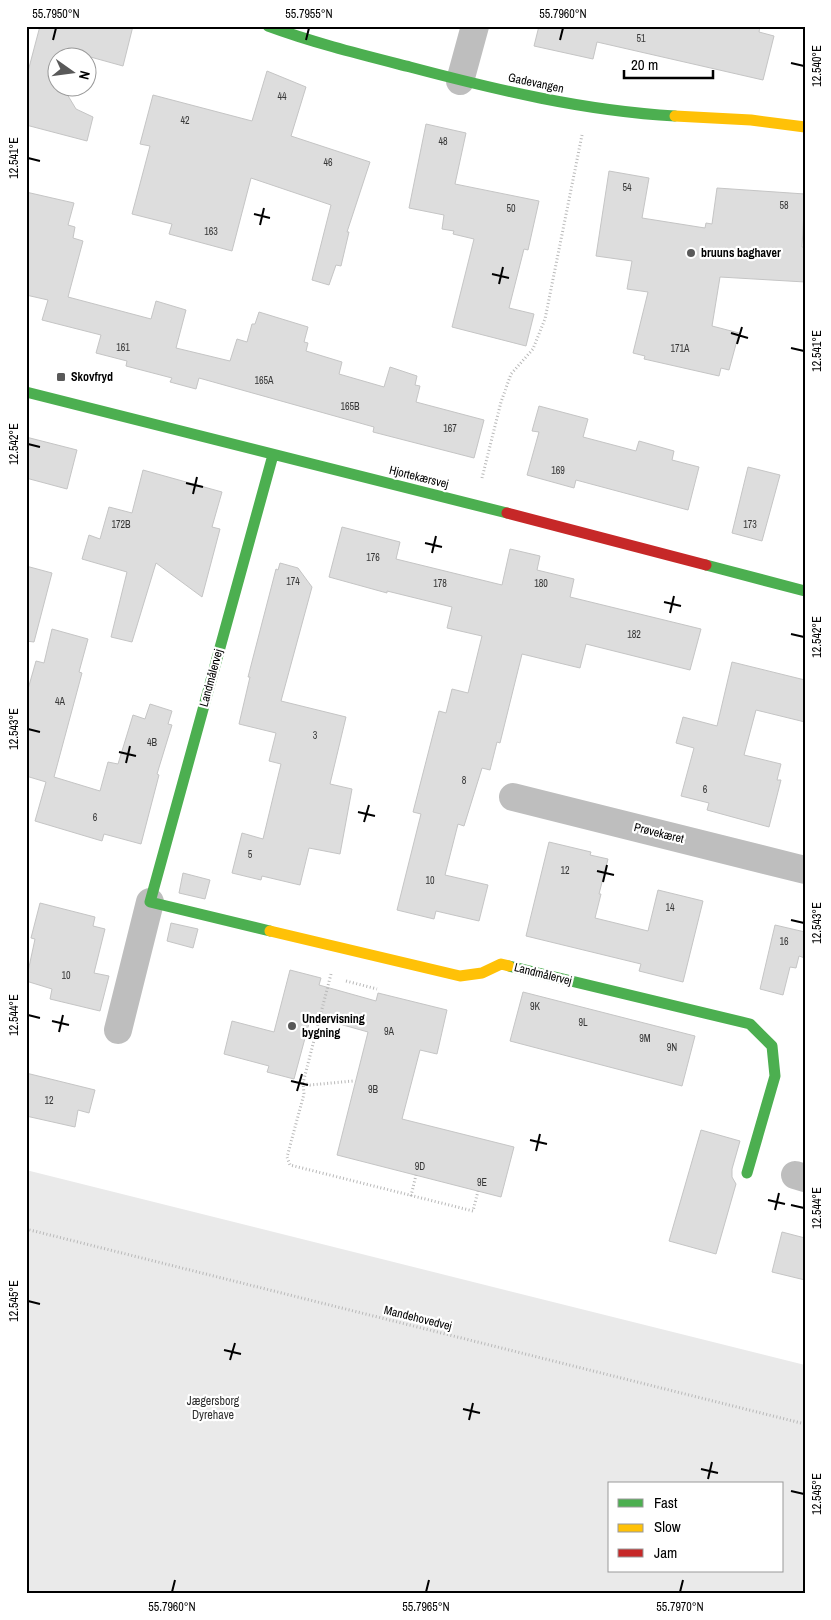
<svg xmlns="http://www.w3.org/2000/svg" width="831" height="1620" font-family="'Archivo Narrow',sans-serif">
<rect width="100%" height="100%" fill="#fff"/>
<path fill="#eaeaea" fill-rule="evenodd" d="M26 1170 805 1365V1594H26ZM610 1484H782V1571H610Z"/>
<path fill="#ddd" stroke="#c5c5c5" d="M40 26H133L123 66 76 53 75 58H58V88H69L67 94 76 109 93 117 87 141 26 125V79Z
M539 26H760L759 32 774 36 763 80 597 42 593 59 534 46Z
M267 71 306 87 291 136 370 162 347 232H349L341 266 336 265 329 285 312 280 331 205 251 178 232 251 169 234 172 224 132 214 150 146 140 144 153 95 252 121Z
M426 124 466 133 455 184 539 201 528 250 524 249 509 308 534 314 526 346 452 327 474 239 453 234 454 231 442 229 444 215 409 208Z
M609 171 649 178 642 218 705 228 706 223 712 224 717 188 805 194 802 247H805V282L720 277 712 326 739 333 729 370 721 368 719 376 644 359 645 356 633 353 648 292 627 289 632 261 596 256Z
M26 192 74 203 68 225 75 227 73 238 83 241 68 297 151 319 156 301 186 310 176 348 230 361 237 339 247 342 252 324H255L259 312 308 327 304 342 308 343 306 351 342 362 339 374 384 387 390 367 417 376 415 385 420 386 416 402 484 420 474 458 373 432 374 427 199 378 196 389 170 382 172 378 126 366 127 361 96 353 101 335 42 320 48 300 26 295Z
M539 406 588 419 583 437 636 451 639 441 674 451 672 460 699 467 688 510 576 480 574 488 527 475 539 432 532 431Z
M26 437 77 450 67 489 26 478Z
M748 467 780 475 762 541 732 533Z
M143 470 222 492 212 527 220 529 202 597 156 563 132 642 111 637 127 572 82 559 89 535 100 539 109 507 132 513Z
M342 527 400 542 396 559 502 585 510 549 540 556 537 570 574 579 570 597 701 629 690 670 586 644 580 668 522 654 500 743 497 742 490 770 482 768 464 826 458 824 445 875 488 885 479 921 436 911 434 919 397 910 421 814 413 812 439 711 446 713 452 689 468 693 482 636 447 628 452 607 387 591V593L329 577Z
M280 563 298 568 312 587 281 701 346 717 330 784 352 789 340 854 309 848 300 885 262 876 261 880 232 873 242 833 263 839 281 764 269 761 276 733 239 724 250 677H248L276 569 278 570Z
M26 566 52 573 34 642 26 641Z
M52 629 88 639 79 672 82 673 54 777 100 791 108 762 118 764 133 715 145 719 150 704 172 711 168 724 172 725 157 774 159 775 141 844 104 834 102 841 35 821 46 782 26 776V696L36 661 44 663Z
M732 662 805 680V722L756 710 744 755 781 764 777 780H781L769 827 707 810 709 803 681 796 694 748 676 743 683 717 717 726Z
M549 842 591 852 590 855 608 859 599 894H601L595 918 648 931 658 890 703 901 683 982 639 971 641 964 526 936Z
M183 873 210 880 205 899 179 893Z
M40 903 95 917 93 926 105 929 94 973 109 976 100 1011 50 999 52 989 26 981 35 939 31 938Z
M171 923 198 929 193 948 167 941Z
M775 925 805 932V958L799 956 796 968 790 967 783 995 760 989Z
M290 970 321 978 319 985 376 1001 378 993 447 1010 437 1054 420 1050 402 1119 514 1147 501 1197 337 1155 368 1032 311 1016 294 1079 267 1072 269 1066 224 1054 232 1021 274 1032Z
M523 992 695 1036 682 1086 510 1041Z
M26 1073 95 1090 89 1113 78 1110 75 1127 26 1116Z
M701 1130 740 1141 732 1169V1177L736 1184 716 1254 669 1241Z
M782 1232 805 1238V1280L772 1272Z"/>
<g fill="none" stroke-linecap="round" stroke-linejoin="round">
<path stroke="#b8b8b8" stroke-width="3" stroke-dasharray="1 2.5" stroke-linecap="butt" d="M482 478 501 402 511 374 533 349 545 319 582 135
M331 974 303 1083 304 1094 287 1157 290 1165 473 1211 478 1191
M346 981 377 989
M303 1083 310 1085 353 1081
M411 1196 416 1175
M26 1229 805 1424"/>
<path stroke="#bebebe" stroke-width="28" d="M460 81 475 26
M513 797 805 870
M118 1030 150 902
M795 1175 805 1178"/>
<path stroke="#4caf50" stroke-width="11" d="M268 26C314 43 363 55 410 67 497 90 585 111 675 116
M26 392 507 513
M706 565 805 591
M270 931 150 902 273 455
M509 966 750 1024 772 1046 775 1076 747 1173"/>
<path stroke="#ffc107" stroke-width="11" d="M675 116 751 120 805 127
M270 931 460 976 482 973 501 964 509 966"/>
<path stroke="#c62828" stroke-width="11" d="M507 513 706 565"/>
</g>
<path fill="none" stroke="#000" stroke-width="2" d="M53 40 56 28M306 40 309 28M560 40 563 28M791 63 804 66M28 158 40 161M254 214 270 218M260 225 264 208M492 274 509 278M499 284 503 267M731 333 748 338M737 344 742 327M791 348 804 351M28 444 40 447M186 483 203 487M193 494 197 477M425 543 442 547M432 553 436 536M664 602 681 606M670 613 674 596M791 634 804 637M28 729 40 732M119 752 136 756M126 763 130 746M358 812 375 816M364 822 369 805M597 871 614 875M603 882 607 865M791 920 804 923M28 1015 40 1018M52 1021 69 1025M59 1032 63 1015M291 1081 308 1085M297 1091 302 1074M530 1140 547 1144M536 1151 540 1134M768 1200 785 1204M791 1205 804 1208M775 1210 779 1193M28 1301 40 1304M224 1350 241 1354M230 1360 235 1343M463 1409 480 1413M469 1420 473 1403M701 1469 718 1473M708 1479 712 1462M791 1491 804 1494M172 1592 175 1580M426 1592 429 1580M680 1592 683 1580"/>
<g fill="#595959" stroke="#fff" stroke-width="2">
<circle cx="691" cy="253" r="5"/>
<rect x="56" y="372" width="10" height="10" rx="2.5"/>
<circle cx="292" cy="1026" r="5"/>
</g>
<g text-anchor="middle" dominant-baseline="central" stroke-width="4.5" stroke-linejoin="round" paint-order="stroke">
<g font-size="10" fill="#373737">
<text x="641" y="38">51</text>
<text x="282" y="96">44</text>
<text x="185" y="120">42</text>
<text x="443" y="141">48</text>
<text x="328" y="162">46</text>
<text x="627" y="187">54</text>
<text x="784" y="205">58</text>
<text x="511" y="208">50</text>
<text x="211" y="231">163</text>
<text x="123" y="347">161</text>
<text x="680" y="348">171A</text>
<text x="264" y="380">165A</text>
<text x="350" y="406">165B</text>
<text x="450" y="428">167</text>
<text x="558" y="470">169</text>
<text x="121" y="524">172B</text>
<text x="750" y="524">173</text>
<text x="373" y="557">176</text>
<text x="293" y="581">174</text>
<text x="440" y="583">178</text>
<text x="541" y="583">180</text>
<text x="634" y="634">182</text>
<text x="60" y="701">4A</text>
<text x="315" y="735">3</text>
<text x="152" y="742">4B</text>
<text x="464" y="780">8</text>
<text x="705" y="789">6</text>
<text x="95" y="817">6</text>
<text x="250" y="854">5</text>
<text x="565" y="870">12</text>
<text x="430" y="880">10</text>
<text x="670" y="907">14</text>
<text x="784" y="941">16</text>
<text x="66" y="975">10</text>
<text x="535" y="1006">9K</text>
<text x="583" y="1022">9L</text>
<text x="389" y="1031">9A</text>
<text x="645" y="1038">9M</text>
<text x="672" y="1047">9N</text>
<text x="373" y="1089">9B</text>
<text x="49" y="1100">12</text>
<text x="420" y="1166">9D</text>
<text x="482" y="1182">9E</text>
</g>
<g font-size="12" fill="#000" stroke="#fff">
<text transform="translate(536 83) rotate(12)">Gadevangen</text>
<text transform="translate(419 477) rotate(14)">Hjortekærsvej</text>
<text transform="translate(211 678) rotate(-75)">Landmålervej</text>
<text transform="translate(659 833) rotate(14)">Prøvekæret</text>
<text transform="translate(543 974) rotate(14)">Landmålervej</text>
<text transform="translate(418 1318) rotate(14)">Mandehovedvej</text>
</g>
<g font-size="12" font-weight="bold" fill="#000" stroke="#fff" text-anchor="start">
<text x="701" y="253">bruuns baghaver</text>
<text x="71" y="377">Skovfryd</text>
<text x="302" y="1019">Undervisning<tspan x="302" dy="14">bygning</tspan></text>
</g>
<g font-size="12" fill="#303030" stroke="#fff">
<text x="213" y="1401">Jægersborg<tspan x="213" dy="14">Dyrehave</tspan></text>
</g>
</g>
<rect width="831" height="1620" fill="none" stroke="#ffffff" stroke-width="55"/>
<rect x="608" y="1482" width="175" height="90" fill="#ffffff" stroke="#999999"/>
<rect x="618" y="1499" width="25" height="8" fill="#4caf50" stroke="#999999"/>
<text x="654" y="1508" font-size="15" fill="#000000">Fast</text>
<rect x="618" y="1524" width="25" height="8" fill="#ffc107" stroke="#999999"/>
<text x="654" y="1532" font-size="15" fill="#000000">Slow</text>
<rect x="618" y="1549" width="25" height="8" fill="#c62828" stroke="#999999"/>
<text x="654" y="1558" font-size="15" fill="#000000">Jam</text>
<g transform="translate(72 72) rotate(104)"><circle r="24" fill="#ffffff" stroke="#999999"/>
<path d="M0-4L9 19L0 12L-9 19Z" fill="#595959"/>
<text y="-8" font-size="14" font-weight="bold" text-anchor="middle" fill="#000000">N</text>
</g>
<path d="M624 70v8h89v-8" fill="none" stroke="#000000" stroke-width="2.5"/>
<text x="631" y="70" font-size="15" fill="#000000" stroke="#ffffff" stroke-width="4" paint-order="stroke">20 m</text>
<rect x="28" y="28" width="776" height="1564" fill="none" stroke="#000" stroke-width="2"/>
<g font-size="12" text-anchor="middle" fill="#000">
<text x="56" y="18">55.7950°N</text>
<text x="309" y="18">55.7955°N</text>
<text x="563" y="18">55.7960°N</text>
<text transform="translate(817 66) rotate(-90)" y="4">12.540°E</text>
<text transform="translate(14 158) rotate(-90)" y="4">12.541°E</text>
<text transform="translate(817 351) rotate(-90)" y="4">12.541°E</text>
<text transform="translate(14 444) rotate(-90)" y="4">12.542°E</text>
<text transform="translate(817 637) rotate(-90)" y="4">12.542°E</text>
<text transform="translate(14 729) rotate(-90)" y="4">12.543°E</text>
<text transform="translate(817 923) rotate(-90)" y="4">12.543°E</text>
<text transform="translate(14 1015) rotate(-90)" y="4">12.544°E</text>
<text transform="translate(817 1208) rotate(-90)" y="4">12.544°E</text>
<text transform="translate(14 1301) rotate(-90)" y="4">12.545°E</text>
<text transform="translate(817 1494) rotate(-90)" y="4">12.545°E</text>
<text x="172" y="1611">55.7960°N</text>
<text x="426" y="1611">55.7965°N</text>
<text x="680" y="1611">55.7970°N</text>
</g>
</svg>
